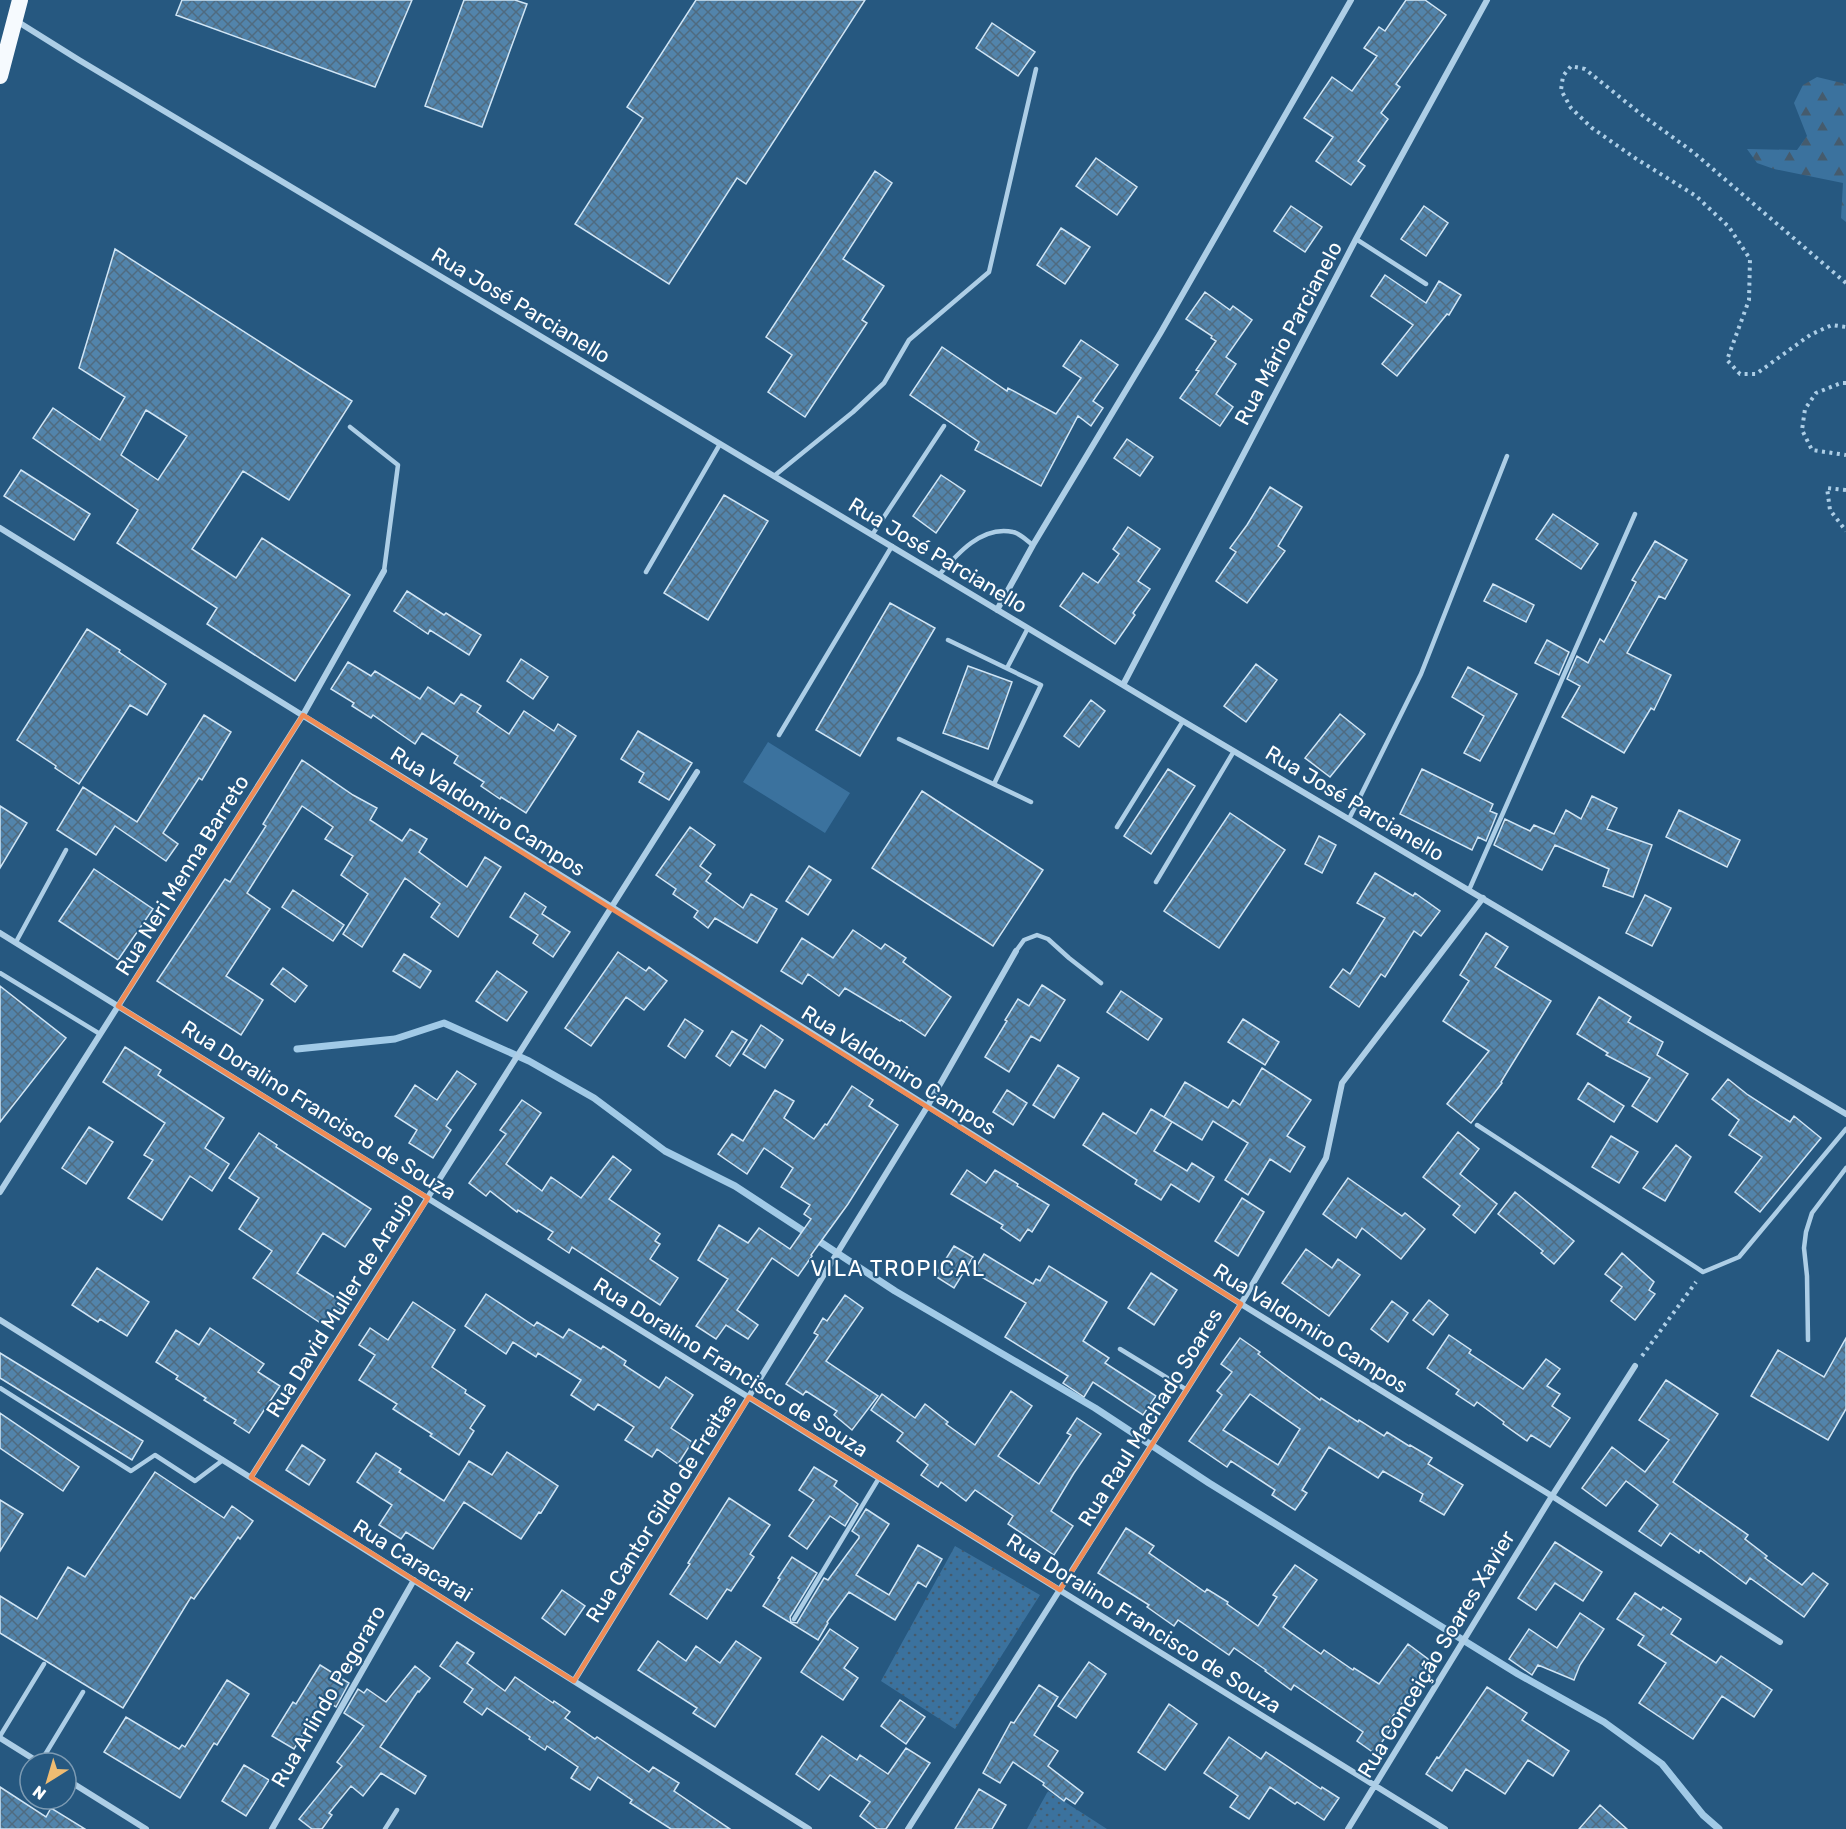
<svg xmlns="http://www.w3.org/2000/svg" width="1846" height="1829" font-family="Rubik,sans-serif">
<defs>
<pattern id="grass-dots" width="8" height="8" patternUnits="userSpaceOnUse" patternTransform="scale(1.5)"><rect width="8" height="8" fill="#3b729e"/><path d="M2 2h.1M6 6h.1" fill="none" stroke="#455b6d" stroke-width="1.8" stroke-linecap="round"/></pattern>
<pattern id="forest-firs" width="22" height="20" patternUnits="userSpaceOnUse" patternTransform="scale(1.5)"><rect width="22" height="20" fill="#3b729e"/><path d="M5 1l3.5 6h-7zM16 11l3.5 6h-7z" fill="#455b6d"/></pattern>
<pattern id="building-cross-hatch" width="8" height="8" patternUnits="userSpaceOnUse" patternTransform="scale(1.5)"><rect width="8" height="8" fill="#5284ab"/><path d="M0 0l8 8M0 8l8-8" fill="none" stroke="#4f6b80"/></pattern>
</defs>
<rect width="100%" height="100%" fill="#265880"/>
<path fill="url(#grass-dots)" d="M955 1546 1040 1595 955 1729 881 1681Z
M1048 1791 1107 1829H1027Z"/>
<path fill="url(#forest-firs)" d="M1817 77 1846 84V222L1841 218 1843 183 1774 169 1757 163 1747 149 1797 150 1807 136 1794 103 1803 85Z"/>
<path fill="#3b729e" d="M768 742 850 793 825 833 743 782Z"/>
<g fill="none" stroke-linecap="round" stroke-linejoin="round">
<path stroke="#a1cae7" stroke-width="7" d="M297 1049 395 1039 444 1023 529 1061 594 1098 665 1151 735 1186 895 1291 1095 1408 1209 1483 1518 1674 1604 1722 1662 1764 1703 1815 1719 1829"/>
</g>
<path fill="url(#building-cross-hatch)" stroke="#d0e5f5" stroke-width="1.5" fill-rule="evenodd" d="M182 0H412L375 87 176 15Z
M464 0H515L527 4 482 127 425 106Z
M696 0H865L746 184 737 178 669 284 575 224 643 118 627 107Z
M1406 0H1425L1446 15 1396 84 1400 87 1381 113 1388 119 1358 161 1365 166 1351 185 1316 161 1333 137 1304 118 1332 77 1352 91 1377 56 1364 48 1379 27 1385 31Z
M992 23 1035 52 1018 76 976 48Z
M1096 158 1137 187 1117 215 1076 186Z
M875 171 892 183 843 259 884 286 862 320 867 323 805 417 768 392 792 355 766 337Z
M1291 206 1322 227 1305 252 1274 231Z
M1424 206 1448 223 1426 256 1401 239Z
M1061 228 1090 247 1065 284 1037 265Z
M115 249 352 401 289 500 243 471 192 549 236 578 262 538 350 595 295 681 207 624 217 608 117 543 138 510 33 438 53 408 100 440 125 397 79 368ZM146 410 187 436 158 480 121 455Z
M1385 275 1426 303 1439 281 1461 295 1449 315 1447 314 1397 376 1382 364 1413 325 1371 296Z
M1205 292 1230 310 1233 306 1252 320 1226 357 1236 364 1216 394 1233 407 1220 426 1180 398 1199 371 1196 370 1216 341 1211 338 1212 336 1186 319Z
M1081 340 1118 365 1093 401 1103 408 1091 426 1078 416 1041 486 975 450 979 442 910 395 942 347 1007 391 1008 388 1056 414 1081 378 1063 366Z
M1127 439 1153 457 1140 476 1114 458Z
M21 470 90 514 74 540 4 496Z
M941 475 965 491 936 533 913 516Z
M1270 487 1302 507 1278 546 1285 551 1247 603 1216 581 1236 552 1230 548 1247 525Z
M724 495 768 521 708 620 664 593Z
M1553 514 1598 544 1581 569 1536 539Z
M1128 527 1160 549 1138 581 1150 589 1133 613 1135 615 1115 644 1060 606 1083 573 1098 583 1119 554 1113 549Z
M1655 541 1687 560 1665 599 1659 596 1627 653 1671 675 1654 710 1651 708 1624 753 1562 717 1580 686 1567 679 1577 656 1588 663 1600 639 1604 642 1636 582 1632 580Z
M1493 584 1534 605 1526 622 1484 601Z
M407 591 444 615 446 613 481 635 469 655 430 630 428 634 394 611Z
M890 603 935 628 860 756 816 730Z
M87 629 120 650 119 652 166 684 147 715 130 705 79 784 55 768 56 766 17 740Z
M1547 640 1569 652 1559 675 1535 663Z
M521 659 548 677 533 699 507 681Z
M348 662 371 676 375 671 420 699 428 687 454 704 461 694 481 706 477 712 509 734 524 711 554 731 558 724 576 736 526 813 501 797 500 799 481 786 484 782 454 763 458 756 422 733 415 744 373 715 371 718 352 706 354 703 331 689Z
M1256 664 1277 680 1246 722 1224 706Z
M968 666 1012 682 988 749 943 733Z
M1468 667 1517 694 1480 761 1464 753 1484 716 1452 697Z
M1091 700 1105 711 1079 747 1064 736Z
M1340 714 1365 734 1330 777 1305 758Z
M204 715 231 732 202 780 199 778 163 833 178 844 166 861 115 826 96 855 57 830 83 787 137 822Z
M638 731 692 763 669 800 639 782 644 773 621 759Z
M302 760 353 795 377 808 370 820 402 841 410 829 427 839 419 852 467 887 485 857 501 867 458 937 431 917 440 904 405 878 362 947 343 934 368 894 341 875 353 856 325 839 333 827 302 806 247 893 270 909 226 976 263 1000 241 1035 157 981 225 879 230 882 266 826 263 824Z
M1168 769 1195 786 1151 854 1124 836Z
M1422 769 1493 804 1490 811 1497 814 1486 841 1478 837 1472 850 1400 814Z
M922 791 1043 870 993 946 872 868Z
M1592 796 1617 808 1607 829 1652 845 1633 897 1603 886 1609 869 1555 845 1542 870 1494 845 1505 819 1530 831 1534 825 1554 834 1566 810 1581 819Z
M0 806 27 823 0 868Z
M1679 810 1740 840 1727 867 1666 837Z
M1230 813 1285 850 1219 948 1164 911Z
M690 827 715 845 700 866 711 874 706 881 743 908 751 894 777 909 757 943 715 918 708 928 694 917 698 911 673 894 676 889 656 875Z
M1319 836 1336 845 1322 873 1305 864Z
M809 866 831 880 808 915 786 901Z
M94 869 153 909 118 960 59 921Z
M1375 873 1413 896 1415 893 1440 911 1421 936 1414 931 1385 977 1381 974 1359 1007 1330 987 1343 969 1350 974 1385 918 1357 903Z
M293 890 344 925 333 941 282 907Z
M525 893 546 907 542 914 570 932 553 957 533 943 538 935 510 917Z
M1645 895 1671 908 1652 946 1626 933Z
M853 930 881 949 885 944 906 958 903 962 951 997 925 1036 901 1020 900 1021 845 988 839 996 808 974 802 984 781 971 802 938 833 958Z
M1486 933 1508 947 1495 967 1551 1001 1501 1082 1502 1083 1471 1123 1447 1104 1489 1051 1443 1021 1469 981 1460 975Z
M618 952 646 971 649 967 667 981 644 1010 626 997 591 1046 565 1028Z
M404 954 431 971 420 988 393 971Z
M283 968 307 986 295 1002 271 984Z
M497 971 527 992 507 1021 476 1001Z
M1042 985 1065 1000 1040 1041 1031 1036 1009 1072 985 1057 1007 1021 1005 1020 1018 999 1029 1006Z
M0 986 66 1038 0 1122Z
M1121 991 1162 1019 1148 1040 1107 1012Z
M1599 997 1631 1017 1628 1022 1663 1042 1657 1055 1688 1074 1657 1122 1632 1106 1650 1078 1606 1055 1608 1053 1577 1034Z
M685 1019 703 1031 685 1058 668 1046Z
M1243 1019 1279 1042 1265 1065 1228 1042Z
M761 1025 783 1040 765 1068 743 1054Z
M732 1031 747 1040 730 1066 716 1056Z
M125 1047 161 1070 158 1075 224 1118 205 1148 229 1164 212 1191 190 1176 162 1220 128 1198 153 1160 144 1155 165 1123 103 1082Z
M1058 1065 1079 1078 1054 1118 1033 1105Z
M1262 1068 1311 1100 1287 1136 1305 1147 1290 1172 1270 1159 1248 1195 1225 1180 1248 1143 1213 1121 1202 1140 1164 1117 1185 1082 1228 1108 1233 1100 1240 1105Z
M457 1071 476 1084 446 1126 451 1130 433 1158 409 1143 417 1130 395 1116 415 1085 437 1100Z
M1728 1079 1748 1095 1790 1122 1794 1116 1821 1138 1760 1212 1735 1192 1762 1157 1729 1135 1739 1120 1712 1099Z
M1588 1083 1624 1106 1614 1122 1578 1099Z
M852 1086 873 1100 869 1106 898 1125 848 1204 811 1255 812 1256 798 1276 772 1258 737 1310 758 1325 748 1339 726 1325 716 1339 696 1326 728 1279 698 1260 719 1225 748 1243 759 1228 790 1249 811 1219 804 1214 810 1205 781 1187 793 1168 764 1148 747 1174 718 1154 732 1134 743 1141 775 1090 794 1101 784 1118 814 1139 825 1124 827 1125Z
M1007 1090 1027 1103 1013 1125 993 1112Z
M522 1100 541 1113 506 1164 542 1191 551 1177 581 1198 613 1156 631 1170 609 1199 660 1234 655 1241 660 1244 650 1259 678 1278 660 1305 572 1247 569 1253 548 1239 553 1232 518 1210 517 1212 490 1191 486 1196 469 1183 506 1134 500 1130Z
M1151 1109 1172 1122 1154 1151 1187 1171 1192 1163 1214 1177 1199 1202 1171 1184 1161 1200 1135 1184 1137 1180 1083 1145 1103 1113 1136 1134Z
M89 1127 113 1142 86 1184 62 1168Z
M1458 1132 1479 1149 1460 1174 1497 1204 1475 1233 1453 1215 1460 1206 1423 1177Z
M259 1133 277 1145 276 1147 371 1209 345 1247 323 1233 297 1273 344 1303 328 1328 253 1278 272 1251 239 1229 259 1198 229 1178Z
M1611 1136 1638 1152 1619 1183 1592 1167Z
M1676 1145 1691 1157 1665 1201 1643 1188Z
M967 1170 986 1183 995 1170 1018 1184 1017 1186 1049 1205 1032 1232 1028 1229 1020 1241 1001 1228 1003 1225 951 1194Z
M1348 1178 1402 1216 1405 1213 1425 1229 1401 1259 1362 1228 1356 1238 1323 1214Z
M1515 1192 1574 1241 1554 1264 1541 1253 1543 1251 1498 1214Z
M1242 1198 1264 1212 1238 1256 1215 1241Z
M954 1246 973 1257 954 1288 935 1276Z
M1306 1249 1332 1268 1338 1259 1360 1275 1329 1316 1282 1283Z
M1622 1253 1654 1282 1649 1290 1655 1294 1635 1320 1611 1301 1622 1287 1605 1274Z
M984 1254 1033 1284 1036 1279 1040 1281 1049 1266 1107 1302 1083 1341 1109 1358 1105 1363 1156 1396 1143 1415 1093 1382 1084 1397 1063 1383 1068 1376 1005 1337 1026 1303 973 1272Z
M97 1268 149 1302 127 1336 100 1319 98 1322 72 1305Z
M1151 1273 1177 1290 1154 1325 1128 1308Z
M486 1294 534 1326 537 1322 563 1338 569 1329 601 1349 603 1346 626 1361 624 1365 659 1388 666 1377 693 1395 671 1428 692 1442 678 1464 657 1449 652 1457 625 1440 634 1427 598 1404 594 1410 571 1395 581 1380 538 1353 536 1357 513 1342 506 1354 465 1326Z
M845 1295 863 1308 826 1361 878 1396 852 1430 834 1415 837 1411 806 1391 803 1395 786 1384 818 1335 814 1333 823 1318 827 1321Z
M1429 1300 1448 1315 1433 1335 1413 1320Z
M1392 1301 1408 1313 1388 1342 1371 1329Z
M413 1302 455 1330 432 1367 466 1390 465 1393 485 1406 470 1428 474 1431 459 1455 430 1436 432 1434 393 1409 397 1404 359 1380 375 1355 359 1345 370 1328 388 1340Z
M210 1328 264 1364 258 1372 280 1386 249 1433 234 1423 236 1420 204 1400 206 1398 176 1379 178 1376 156 1362 176 1330 199 1345Z
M1449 1335 1471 1350 1469 1353 1523 1389 1546 1359 1560 1369 1547 1386 1560 1394 1552 1406 1570 1418 1550 1447 1531 1435 1527 1441 1503 1424 1504 1422 1477 1402 1474 1406 1456 1394 1459 1390 1427 1368Z
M1240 1338 1260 1352 1258 1354 1283 1373 1320 1400 1321 1398 1358 1422 1359 1420 1384 1436 1387 1432 1409 1446 1410 1445 1432 1458 1428 1464 1463 1485 1444 1515 1420 1501 1423 1494 1383 1471 1378 1478 1329 1447 1302 1490 1307 1493 1295 1510 1272 1495 1275 1490 1231 1461 1227 1467 1189 1441 1222 1395 1217 1391 1232 1372 1221 1364ZM1250 1394 1300 1429 1278 1465 1223 1430Z
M1846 1338V1409L1828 1440 1751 1396 1778 1350 1824 1377Z
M0 1353 143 1441 132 1460 0 1378Z
M1666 1380 1718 1414 1673 1482 1748 1535 1745 1539 1767 1556 1765 1558 1802 1585 1813 1573 1828 1584 1804 1617 1750 1578 1746 1584 1700 1550 1699 1553 1670 1533 1661 1546 1639 1531 1658 1505 1626 1481 1606 1506 1582 1488 1612 1447 1645 1472 1669 1440 1639 1420Z
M1011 1391 1032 1406 998 1456 1039 1484 1071 1435 1067 1433 1077 1418 1101 1434 1074 1473 1051 1511 1073 1526 1054 1555 1008 1524 1013 1516 975 1490 966 1501 941 1482 938 1487 921 1475 928 1465 897 1441 903 1433 871 1410 882 1394 915 1418 925 1404 948 1422 946 1424 975 1445Z
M0 1413 79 1467 63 1491 0 1448Z
M302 1445 325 1460 309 1485 286 1470Z
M507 1452 558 1486 541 1513 539 1512 521 1539 464 1502 433 1549 406 1532 401 1539 379 1525 392 1505 357 1482 376 1453 401 1469 399 1472 444 1501 469 1461 492 1475Z
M814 1467 837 1481 834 1486 858 1504 845 1526 830 1516 807 1549 789 1536 814 1500 799 1490Z
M155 1472 224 1518 232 1506 253 1521 240 1539 238 1537 194 1599 191 1597 123 1708 0 1633V1596L37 1619 68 1567 85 1577Z
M729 1498 770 1525 750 1554 754 1557 731 1591 727 1589 707 1619 670 1594 690 1564 688 1563Z
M0 1500 23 1514 0 1551Z
M866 1509 889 1524 856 1575 889 1595 918 1545 942 1559 926 1587 918 1582 895 1620 849 1592 827 1622 828 1623 818 1640 763 1606 780 1579 778 1578 792 1557 817 1573 790 1617 791 1622 797 1623 824 1578 828 1580 859 1538V1536L852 1531Z
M1126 1528 1154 1546 1149 1553 1205 1592 1207 1589 1228 1602 1227 1604 1258 1626 1277 1597 1273 1595 1295 1565 1317 1580 1283 1627 1321 1654 1324 1650 1353 1670 1354 1668 1379 1684 1408 1644 1432 1662 1390 1720 1395 1724 1374 1753 1357 1741 1363 1732 1294 1685 1291 1690 1265 1671 1266 1670 1234 1648 1229 1655 1178 1620 1174 1626 1147 1607 1149 1605 1098 1573Z
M1555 1542 1602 1572 1583 1601 1555 1583 1536 1610 1518 1598Z
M562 1590 585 1606 565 1635 542 1618Z
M1635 1593 1661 1610 1663 1607 1681 1619 1671 1634 1716 1663 1721 1656 1772 1690 1754 1717 1722 1696 1693 1739 1639 1703 1666 1663 1638 1645 1644 1636 1617 1619Z
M1580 1613 1604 1629 1580 1665 1574 1680 1538 1665 1532 1675 1509 1659 1529 1629 1557 1648Z
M830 1629 858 1648 844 1668 858 1678 843 1700 801 1672Z
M658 1641 686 1661 696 1646 720 1663 736 1641 761 1658 715 1727 693 1713 697 1708 638 1670Z
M457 1642 474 1653 467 1663 505 1691 515 1677 553 1703 554 1701 570 1712 565 1718 595 1739 597 1737 649 1772 653 1767 679 1783 674 1791 730 1829H671L630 1803 632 1800 598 1777 590 1790 571 1778 578 1767 547 1746 545 1750 529 1739 530 1737 487 1708 482 1715 464 1702 473 1689 440 1666Z
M1089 1662 1106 1674 1076 1718 1058 1706Z
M320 1665 349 1683 336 1707 325 1700 323 1702 294 1749 272 1736 293 1702 296 1704Z
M415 1666 430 1678 419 1692 418 1691 380 1747 426 1776 415 1794 381 1773 363 1796 351 1786 329 1813 332 1815 322 1829H312L299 1819 342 1766 337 1762 364 1726 344 1713 358 1689 364 1693 367 1689 386 1702Z
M227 1680 249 1694 217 1745 214 1743 180 1798 104 1752 126 1717 179 1749 182 1745 185 1747Z
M1039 1685 1058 1697 1034 1735 1058 1751 1048 1766 1083 1793 1075 1804 1066 1798 1064 1801 1043 1785 1044 1783 1013 1762 1000 1783 983 1773 1011 1722 1014 1723Z
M1487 1687 1527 1713 1522 1720 1569 1751 1553 1776 1528 1760 1505 1794 1466 1769 1452 1791 1426 1774 1437 1757 1439 1758Z
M900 1700 925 1717 906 1744 881 1726Z
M1169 1704 1197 1724 1165 1770 1138 1752Z
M822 1736 857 1760 860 1755 888 1774 906 1748 930 1763 886 1829H877L860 1816 870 1802 830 1775 819 1790 796 1774Z
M1229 1737 1261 1759 1266 1752 1321 1789 1322 1787 1339 1798 1324 1820 1297 1802 1295 1804 1270 1787 1249 1819 1230 1807 1238 1796 1204 1773Z
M244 1765 269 1780 246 1816 222 1801Z
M0 1787 46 1817 51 1808 85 1829H0Z
M979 1789 1006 1805 992 1829H955Z
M1600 1805 1627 1829H1579Z"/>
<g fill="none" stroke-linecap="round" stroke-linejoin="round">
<path stroke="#adcee6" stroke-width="4" stroke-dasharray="3 4.5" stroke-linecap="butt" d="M1846 283 1693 152 1642 115 1585 69 1571 66 1563 76 1561 90 1571 108 1592 128 1635 158 1696 196 1729 227 1750 259 1749 300 1727 360 1740 374H1756L1810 335 1832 325 1846 327
M1846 383H1841L1816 393 1805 409 1802 430 1812 450 1846 455
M1846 490 1827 488 1830 510 1846 531
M1642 1356 1696 1282"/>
<path stroke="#adcee6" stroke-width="4.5" d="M1356 239 1426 284
M350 427 398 465 384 571
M774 476 853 412 884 383 909 340 989 272 1036 69
M872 535 944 426
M646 572 720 444
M939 575C957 554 982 525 1013 532 1020 533 1027 541 1033 545
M948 640 1041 685 994 784
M1007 668 1028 628
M779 735 892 546
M899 739 1031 802
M1349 819 1421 674 1507 456
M1117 827 1183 721
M1156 882 1234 751
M1469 890 1635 514
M16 942 66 850
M1016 951 1024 940 1037 935 1048 939 1069 958 1101 983
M0 973 100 1034
M1477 1125 1703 1272 1739 1257 1846 1129
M1808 1340 1807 1276 1804 1248 1806 1232 1812 1213 1846 1168
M1120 1349 1187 1390
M0 1388 131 1471 155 1455 195 1481 223 1460
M794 1619 879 1478
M0 1736 44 1664
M40 1763 83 1692
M385 1829 397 1810"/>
<path stroke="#adcee6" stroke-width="6" d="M15 20 79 60 1183 721 1846 1114
M0 528 612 907 1241 1304 1552 1496 1780 1642
M997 610 1033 545 1161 332 1351 0
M1123 685 1356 239 1487 0
M0 933 1445 1829
M0 1192 303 715 384 571
M0 1320 809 1829
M251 1477 697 772
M574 1681 927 1107 1016 951
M0 1738 40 1763
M66 1779 146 1829
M272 1829 414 1580
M908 1829 1241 1304 1326 1158 1342 1083 1483 898
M1348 1829 1552 1496 1635 1366"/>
<path stroke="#f6fafe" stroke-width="16" d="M0 76 20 0"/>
</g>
<path fill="none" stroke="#ef8b55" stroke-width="4.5" stroke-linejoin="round" d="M303 715 1241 1304 1060 1590 749 1397 574 1681 251 1477 428 1198 118 1006Z"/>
<g text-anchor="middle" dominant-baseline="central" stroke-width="4.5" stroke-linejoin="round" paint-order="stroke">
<g font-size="21" fill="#fff" stroke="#265880">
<text transform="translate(521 305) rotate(31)">Rua José Parcianello</text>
<text transform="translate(1288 333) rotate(-62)">Rua Mário Parcianelo</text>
<text transform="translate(938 555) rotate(31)">Rua José Parcianello</text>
<text transform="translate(1355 803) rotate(31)">Rua José Parcianello</text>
<text transform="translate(488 811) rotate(32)">Rua Valdomiro Campos</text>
<text transform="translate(182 875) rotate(-58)">Rua Neri Menna Barreto</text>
<text transform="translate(899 1070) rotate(32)">Rua Valdomiro Campos</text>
<text transform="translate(319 1110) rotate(32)">Rua Doralino Francisco de Souza</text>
<text transform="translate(340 1305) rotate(-58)">Rua David Muller de Araujo</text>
<text transform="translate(1311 1328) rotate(32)">Rua Valdomiro Campos</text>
<text transform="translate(731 1367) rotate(32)">Rua Doralino Francisco de Souza</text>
<text transform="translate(1150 1417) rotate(-58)">Rua Raul Machado Soares</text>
<text transform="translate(661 1508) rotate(-58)">Rua Cantor Gildo de Freitas</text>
<text transform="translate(413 1560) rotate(32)">Rua Caracarai</text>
<text transform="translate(1144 1623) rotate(32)">Rua Doralino Francisco de Souza</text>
<text transform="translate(1436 1654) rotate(-59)">Rua Conceição Soares Xavier</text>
<text transform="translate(328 1696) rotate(-60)">Rua Arlindo Pegoraro</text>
</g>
<g font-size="22" letter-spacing="1.5" fill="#fff" stroke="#265880">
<text x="898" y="1268">VILA TROPICAL</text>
</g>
</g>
<g transform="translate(48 1781) rotate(217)"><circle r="28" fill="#265880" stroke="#7d9bb3" stroke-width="1.5"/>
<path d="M0-4.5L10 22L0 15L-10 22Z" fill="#efbc72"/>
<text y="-9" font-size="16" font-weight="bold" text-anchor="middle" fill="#ffffff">N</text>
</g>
</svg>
